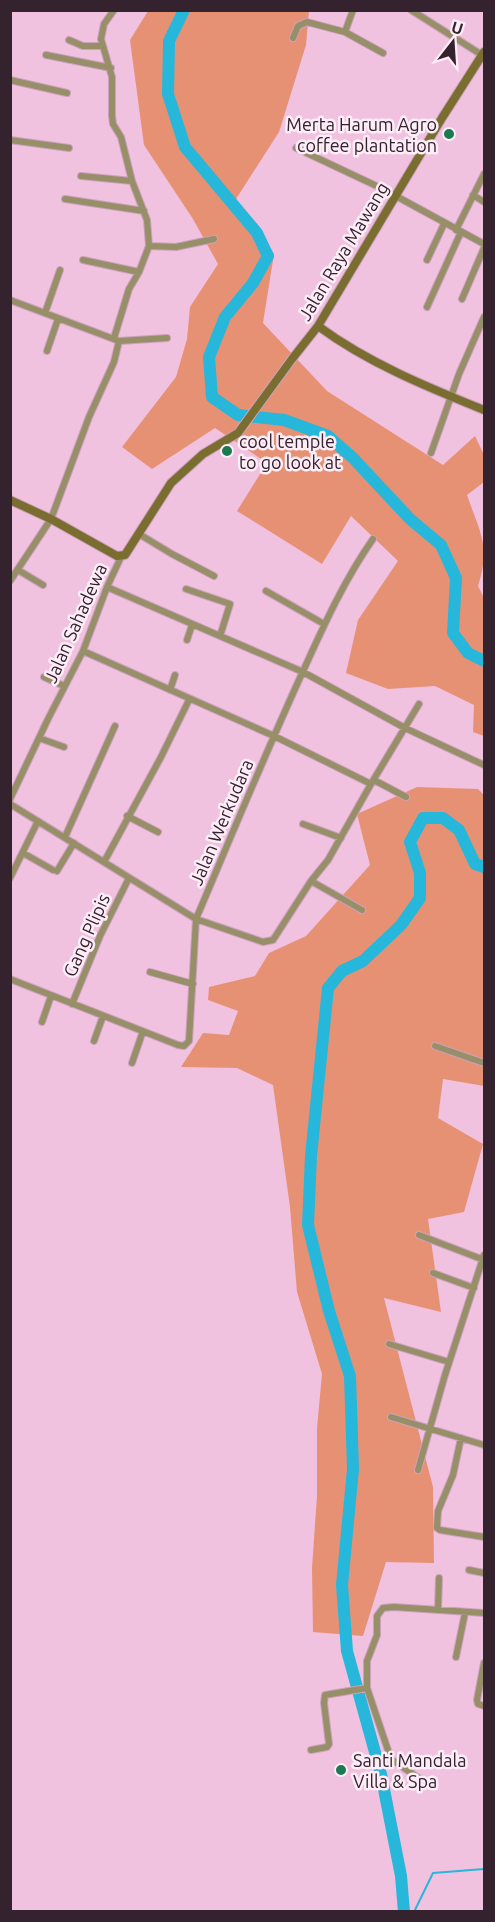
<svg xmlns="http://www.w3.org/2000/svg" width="495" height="1922" font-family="Ubuntu,sans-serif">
<rect width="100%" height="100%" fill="#f1c1e0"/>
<path fill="#e79174" d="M148 11H309L306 45 279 132 236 199 274 254 263 323 327 391 443 465 475 436 484 455V482L467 495C480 533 491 546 478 586L484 598V736L473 732 474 705 435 686 388 689 346 673 358 620 398 561 351 516 322 564 237 511 267 463 215 428 152 469 122 447 176 377 187 339 190 307 218 264 193 219 144 145 130 40Z
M417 787 478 789 484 795V1086L443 1079 438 1118 483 1144 464 1212 428 1219 441 1312 384 1298 433 1487 434 1563 386 1562 363 1636 313 1632 312 1568 317 1496V1428L322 1374 297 1292 290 1207 273 1085 237 1068 181 1067 203 1033 229 1035 238 1011 208 1000 209 987 255 976 269 953 306 936 370 865 357 814Z"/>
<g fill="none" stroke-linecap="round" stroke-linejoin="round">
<path stroke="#26b7da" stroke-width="2" d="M414 1912 433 1873 484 1869"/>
<path stroke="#26b7da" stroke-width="12" d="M184 10 169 41 168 94 185 147 257 233 268 256 253 283 225 317 209 357 212 397 238 415 284 420 328 436 353 458 410 519 441 545 456 578 453 633 468 653 484 661
M404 1912 401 1876 381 1774 347 1651 342 1585 353 1469 350 1376 329 1311 308 1225 311 1156 328 988 342 971 363 961 401 925 420 898V873L410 842 423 818H443L459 830 475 864 484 867"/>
<g stroke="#cba1bc" stroke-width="8">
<path id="minor" d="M114 10 104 24 101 39 112 77V116L113 124 121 137 132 181 147 220 149 246 139 272 129 289 114 338
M411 10 482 55
M345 32 353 10
M293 38 298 26 307 22 345 32 383 53
M69 40 83 46H103
M46 55 111 68
M10 80 67 93
M10 140 69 148
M296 148 383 189 484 244
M81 176 132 181
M473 195 484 202
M65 199 144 211
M456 230 484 174
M149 246 176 247 214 239
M83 260 139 272
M427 260 444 224
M462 299 484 248
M10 300 119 341 167 338
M427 307 461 232
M45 313 60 270
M47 351 58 319
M431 453 459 374 484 317
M139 534 172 554 214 576
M18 570 43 585
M10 581 51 519 89 417 114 362 119 341
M107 587 303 672 405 728 484 765
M186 589 230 604 220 636
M266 591 324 624
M187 640 192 625
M83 651 274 736 371 784 419 704
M44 677 64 686
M170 690 175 675
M39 738 64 747
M374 780 406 797
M371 784 328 860 311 881 273 940 263 942 196 919C230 839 263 759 299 680 321 632 342 583 373 539
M10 799 48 719 83 651 107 587 121 557
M10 804 196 919 189 1041 184 1046 178 1045 10 979
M127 816 158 832
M303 824 341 838
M65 837 115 726
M23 853 53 870
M104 862 161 757 189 700
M57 871 74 843
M10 878 38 821
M311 881 362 910
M150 972 193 984
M72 1004 100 936 129 878
M42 1022 51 996
M94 1041 103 1016
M435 1046 484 1063
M132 1063 143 1031
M419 1235 484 1260
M433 1273 474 1288
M389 1344 449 1362
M391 1417 484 1445
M461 1438 453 1475 438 1511 437 1528 440 1530 484 1537
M418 1470 445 1375 484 1255
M469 1570 484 1573
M438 1610 439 1578
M456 1657 465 1613
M484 1663 477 1700 478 1704 484 1706
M311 1750 327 1747 329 1744 324 1703 325 1695 367 1688
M430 1783 417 1777 391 1759 367 1688V1661L377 1635V1616L383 1608 394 1607 484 1613"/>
</g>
<g stroke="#cba1bc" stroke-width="10">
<path id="secondary" d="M318 326C368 363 427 387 484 410
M10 500 51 519 117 556 125 555 171 483 203 454 238 433 292 359 318 326 442 118 484 52"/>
</g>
<use href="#minor" stroke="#968f68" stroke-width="6"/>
<use href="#secondary" stroke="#796e30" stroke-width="8"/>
</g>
<g fill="#1a7a50" stroke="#fcedf7" stroke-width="2">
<circle cx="449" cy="134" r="6"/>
<circle cx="227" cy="451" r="6"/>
<circle cx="341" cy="1770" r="6"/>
</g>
<g text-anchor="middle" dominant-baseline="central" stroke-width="5" stroke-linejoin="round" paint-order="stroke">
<g font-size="18" fill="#34222e" stroke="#fcedf7" text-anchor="start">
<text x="437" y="124" text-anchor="end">Merta Harum Agro<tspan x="437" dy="21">coffee plantation</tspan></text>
<text x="239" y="441">cool temple<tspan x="239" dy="21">to go look at</tspan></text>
<text x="353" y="1760">Santi Mandala<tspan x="353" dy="21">Villa &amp; Spa</tspan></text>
</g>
<g font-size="18" fill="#34222e" stroke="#fcedf7">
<text transform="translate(343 251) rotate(-59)">Jalan Raya Mawang</text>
<text transform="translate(75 623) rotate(-66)">Jalan Sahadewa</text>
<text transform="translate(221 822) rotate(-67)">Jalan Werkudara</text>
<text transform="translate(86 935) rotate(-66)">Gang Plipis</text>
</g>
</g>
<rect width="495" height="1922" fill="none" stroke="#34222e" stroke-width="24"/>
<g transform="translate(453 42) rotate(17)" stroke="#fcedf7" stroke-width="4.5" paint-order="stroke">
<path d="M0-4.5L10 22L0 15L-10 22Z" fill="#34222e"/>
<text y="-9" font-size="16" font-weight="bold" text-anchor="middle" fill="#34222e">U</text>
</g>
</svg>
